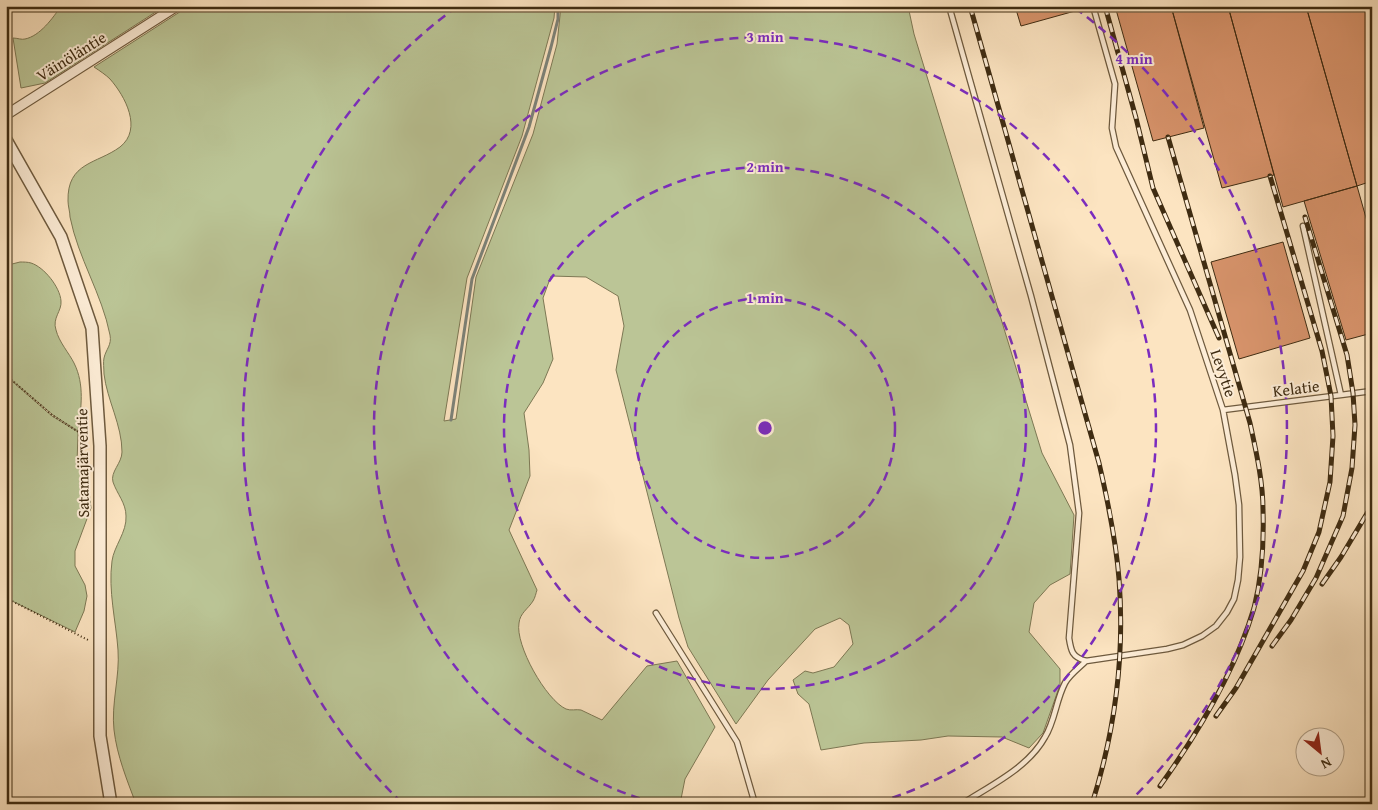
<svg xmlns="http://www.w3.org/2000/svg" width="1378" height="810" font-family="'Gentium Book Plus',serif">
<rect width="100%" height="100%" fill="#fce4c1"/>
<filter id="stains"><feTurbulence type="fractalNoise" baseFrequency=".004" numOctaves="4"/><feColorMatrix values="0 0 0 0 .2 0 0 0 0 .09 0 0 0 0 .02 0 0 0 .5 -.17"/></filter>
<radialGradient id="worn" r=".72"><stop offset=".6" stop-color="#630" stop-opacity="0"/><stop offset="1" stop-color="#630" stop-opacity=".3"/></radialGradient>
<path fill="#bbc596" stroke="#7d7854" d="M61 6H165L45 83 21 88 13 38C17 38 22 40 25 39 40 36 53 18 61 6Z
M189 6H555L554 18 522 136 467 278 444 421 456 419 476 277 533 134 557 44 561 6H908L914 34 1042 453 1074 515 1070 574 1050 585 1034 603 1029 632 1060 669V685L1043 733 1029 748 1002 737 948 736 921 740 864 743 821 750 809 704 798 694 793 680 805 671 813 673 834 667 853 644 849 625 840 618 815 629 768 680 736 724 688 647 679 618 616 370 624 326 618 296 586 277 551 276 543 298 553 359 543 383 524 413 529 450 530 476 509 530 537 590C536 593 535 598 533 601 528 609 520 613 519 623 515 645 546 700 566 709 571 711 576 709 581 710 588 713 595 717 602 720L647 666 677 661 715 727 685 779 680 804H136C127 780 117 756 114 730 111 704 120 676 118 650 116 621 108 591 112 561 114 546 127 532 126 516 126 503 117 494 113 482 110 472 122 463 122 452 122 425 107 400 104 374 104 369 103 362 104 358 106 349 112 345 110 335 102 294 78 258 70 217 70 212 68 206 68 201 67 162 97 164 120 147 143 129 125 96 110 79 106 75 100 71 94 67Z
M20 262C23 262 28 262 31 263 44 267 60 287 61 301 62 311 52 318 56 330 59 342 69 353 74 363 85 385 81 408 78 431L53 415 6 375V267L8 265Z
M6 376 52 416 78 432 77 464 89 492 91 508 75 551V566L85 585 87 596 84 611 75 632 6 598Z"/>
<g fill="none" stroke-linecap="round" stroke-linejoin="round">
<path stroke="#7c8279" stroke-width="3" d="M451 420 472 279 529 127 551 47 558 19V6"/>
</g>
<path fill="#d7936b" stroke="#3f2c12" d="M1015 6H1073L1075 11 1021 26Z
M1115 6H1171L1204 128 1153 141Z
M1171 6H1228L1274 175 1222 188Z
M1228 6H1306L1357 186 1283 207Z
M1306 6H1372V181L1357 186Z
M1357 186 1372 239V333L1346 340 1304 201Z
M1283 242 1310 338 1239 359 1211 262Z"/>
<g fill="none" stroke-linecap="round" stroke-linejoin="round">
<g stroke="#6e5a3e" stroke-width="7">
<path id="service" d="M949 6 1031 296 1070 445 1079 513 1069 638C1071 651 1072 657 1086 661L1167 649 1183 645 1202 636 1216 626 1227 612 1234 599 1238 580 1240 557 1239 505 1235 475 1223 410 1190 310 1116 147 1112 128 1115 84 1093 6
M1303 226 1341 395
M1223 410 1372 391
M656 613 737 742 755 804
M962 804C991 785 1028 768 1045 737 1055 721 1056 700 1065 683 1070 674 1079 668 1086 661"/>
</g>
<g stroke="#6e5a3e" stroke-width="11">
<path id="minor" d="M6 115 177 6"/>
</g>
<g stroke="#6e5a3e" stroke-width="14">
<path id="tertiary" d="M6 140 61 237 92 328 100 446V736L111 804"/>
</g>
<path stroke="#3f2c12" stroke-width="2" stroke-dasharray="1 2.5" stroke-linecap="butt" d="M6 375 52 415 88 438
M6 598 88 640"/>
<use href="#service" stroke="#fdedd7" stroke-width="4.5"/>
<use href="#minor" stroke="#fdedd7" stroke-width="9"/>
<use href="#tertiary" stroke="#fdedd7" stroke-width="11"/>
<g stroke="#3f2c12" stroke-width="5">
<path id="rail" d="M970 6 1099 463C1108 502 1116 540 1119 579 1125 656 1115 731 1092 804
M1105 6 1136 118 1153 188 1219 338
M1322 584 1341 557 1372 505
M1272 646 1291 620 1316 578 1343 516 1352 468 1355 425 1353 393 1347 355 1305 217
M1216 716 1236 688 1303 571 1319 532 1330 482 1333 436 1331 396 1322 351 1270 176
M1160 786C1198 733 1235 672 1254 608 1262 577 1264 542 1263 510 1263 481 1256 451 1250 423L1168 137"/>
</g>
<use href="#rail" stroke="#fdedd7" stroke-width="3" stroke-dasharray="9" stroke-linecap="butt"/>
</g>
<g fill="none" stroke="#7b2cbf" stroke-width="2.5" stroke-dasharray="9 6">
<circle cx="765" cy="428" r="130"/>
<circle cx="765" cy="428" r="261"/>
<path d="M654 803A391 391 0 1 1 876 803"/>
<path d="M402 803A522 522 0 0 1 455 8M1075 8A522 522 0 0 1 1128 803"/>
</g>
<g text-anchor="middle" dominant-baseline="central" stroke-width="4" stroke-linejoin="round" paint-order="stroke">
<g font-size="16" fill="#3f2c12" stroke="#fdedd7">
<text transform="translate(71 56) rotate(-32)">Väinöläntie</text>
<text transform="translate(1224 373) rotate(71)">Levytie</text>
<text transform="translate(1296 388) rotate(-7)">Kelatie</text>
<text transform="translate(82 463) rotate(-91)">Satamajärventie</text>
</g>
</g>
<circle cx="765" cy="428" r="8" fill="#7b2cbf" stroke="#fdedd7" stroke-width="2.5"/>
<g font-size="15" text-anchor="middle" font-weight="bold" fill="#7b2cbf" stroke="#fdedd7" stroke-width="4" stroke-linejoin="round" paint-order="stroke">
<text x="765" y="42">3 min</text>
<text x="1134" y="64">4 min</text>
<text x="765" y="172">2 min</text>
<text x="765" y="303">1 min</text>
</g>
<rect width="1378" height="810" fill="none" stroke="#fce4c1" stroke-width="25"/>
<rect x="8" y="8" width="1363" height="795" fill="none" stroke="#3f2c12" stroke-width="2.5"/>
<rect x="12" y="12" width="1353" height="785" fill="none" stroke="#3f2c12"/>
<g transform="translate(1320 752) rotate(151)"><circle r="24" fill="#fdedd7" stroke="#b1a088"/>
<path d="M0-4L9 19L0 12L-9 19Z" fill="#8f2418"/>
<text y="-8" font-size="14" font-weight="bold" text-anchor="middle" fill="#3f2c12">N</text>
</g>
<rect width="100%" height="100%" filter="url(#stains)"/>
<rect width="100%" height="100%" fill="url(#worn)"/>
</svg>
